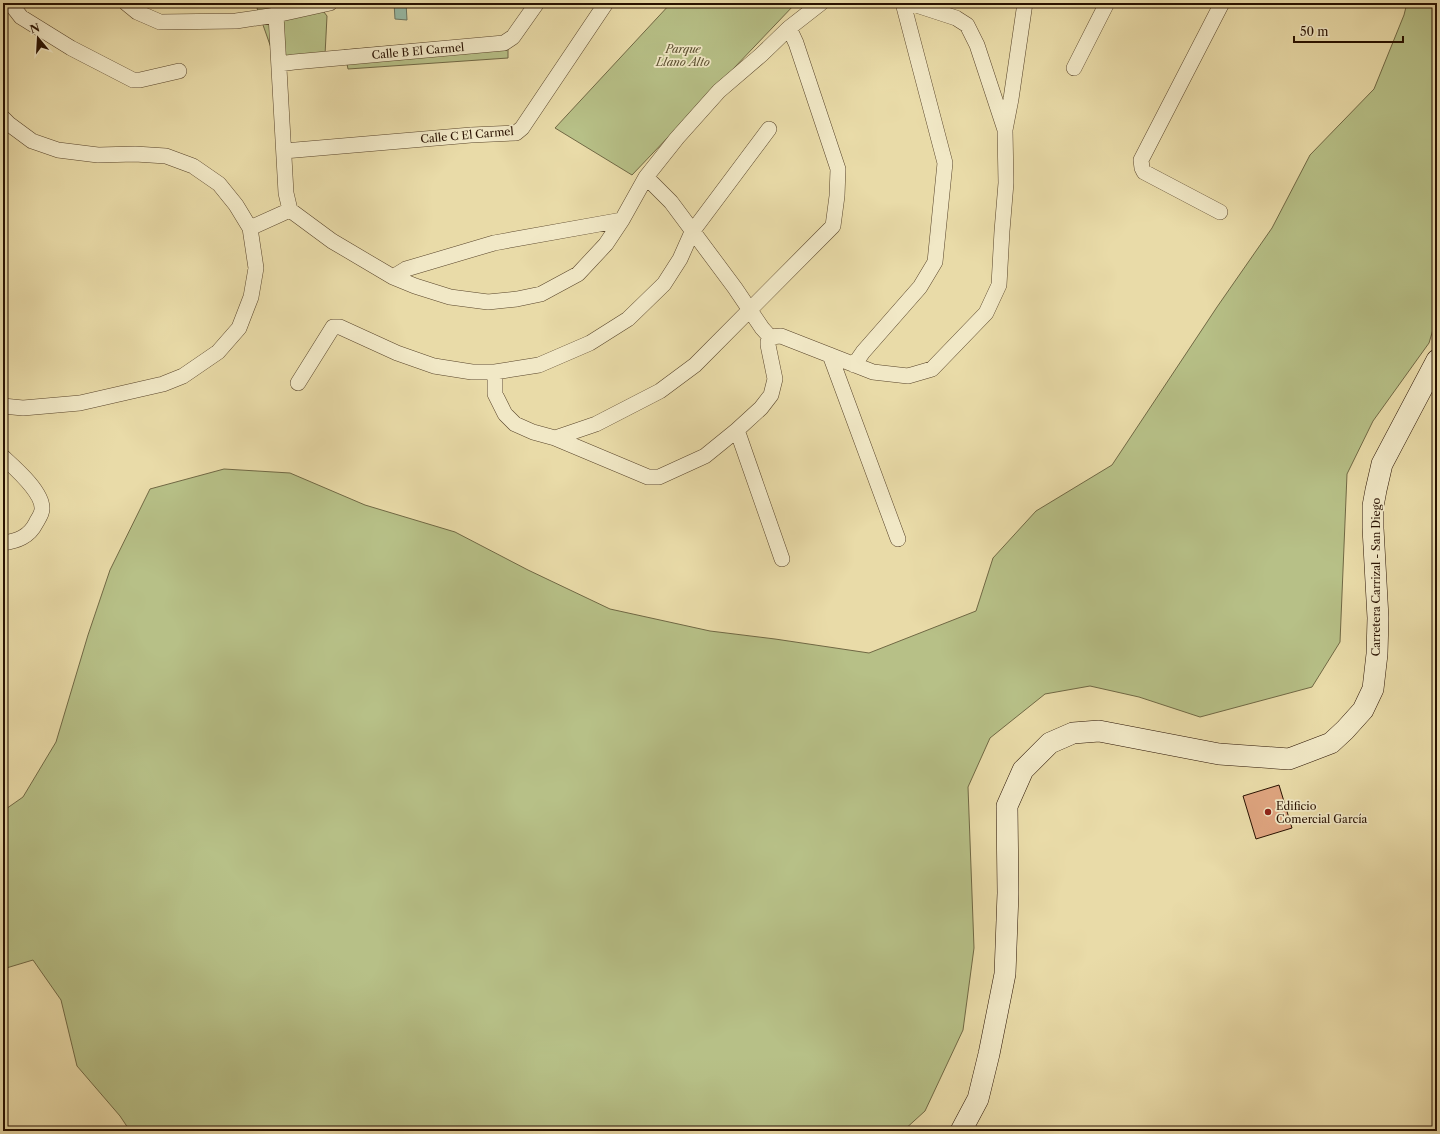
<svg xmlns="http://www.w3.org/2000/svg" width="1440" height="1134" font-family="'Libre Caslon Text',serif">
<rect width="100%" height="100%" fill="#e9dba8"/>
<filter id="stains"><feTurbulence type="fractalNoise" baseFrequency=".005" numOctaves="4"/><feColorMatrix values="0 0 0 0 .2 0 0 0 0 .09 0 0 0 0 .02 0 0 0 .5 -.17"/></filter>
<radialGradient id="worn" r=".72"><stop offset=".6" stop-color="#630" stop-opacity="0"/><stop offset="1" stop-color="#630" stop-opacity=".3"/></radialGradient>
<path fill="#b7c087" stroke="#706844" d="M267 3H317L327 16 325 55 276 62 256 5Z
M671 3H792L795 4 632 175 555 128Z
M1407 3H1437V316L1429 343 1373 421 1347 474 1340 642 1312 687 1200 717 1139 697 1090 686 1045 694 990 738 968 787 974 948 963 1030 925 1111 903 1131H130L120 1116 77 1066 61 1000 33 960 3 969V811L23 797 56 742 88 635 110 570 150 489 224 469 290 473 365 505 455 532 528 570 610 609 710 631 775 639 869 653 976 611 993 558 1036 511 1112 465 1217 307 1272 228 1310 155 1374 89 1404 15Z
M508 36V58L348 69 344 50Z"/>
<path fill="#97bba7" stroke="#6b7764" d="M394 3H406L407 20 395 19Z"/>
<path fill="#dea47f" stroke="#281100" d="M1279 785 1292 828 1256 839 1243 796Z"/>
<g fill="none" stroke-linecap="round" stroke-linejoin="round">
<g stroke="#58442a" stroke-width="16">
<path id="street" d="M12 3 14 8 21 17 71 48 133 80H140L179 71
M126 3 137 12 160 22 236 21 276 15 330 3
M276 15 286 193 290 210 332 241 393 277 415 286 450 297 488 302 517 299 541 294 578 274 606 244 622 220 646 177 677 138 719 91 761 55 789 28 821 3
M279 64 294 62 504 43 513 37 537 3
M1074 68 1107 3
M3 118 9 124 32 141 58 150 98 155 135 154 166 156 193 166 219 184 236 205 250 228 256 268 251 297 239 328 218 352 183 376 163 384 80 403 23 408 3 406
M1005 130 1011 99 1025 3
M284 151 471 135 516 133 522 128 606 3
M646 177 671 202 735 288 762 328 770 337 781 336 873 372 908 376 932 369 986 313 999 285 1002 231 1006 183 1005 130 977 45 967 25 956 18 910 3
M1220 212 1144 172 1142 168 1141 160 1222 3
M250 228 290 210
M393 277 406 269 494 243 622 220
M830 355 898 539
M854 365 863 352 920 287 935 262 945 163 903 3
M495 372V394L505 414 515 424 533 432 555 438 596 424 660 391 695 365 833 226 837 196 838 169 796 43 789 28
M298 383 333 327H340L397 353 434 366 472 372H495L539 365 590 343 628 319 664 284 680 259 692 232 769 129
M737 430 782 559
M555 438 648 477H659L705 456 737 430 761 408 771 395 775 379 768 345V341L770 337
M3 457C15 468 43 492 42 509 42 514 38 519 36 523 29 537 17 541 3 543"/>
</g>
<g stroke="#281100" stroke-width="22">
<path id="secondary" d="M961 1131 978 1099 989 1054 1005 974 1008 893 1007 806 1023 770 1050 743 1073 733 1099 731 1219 754 1289 759 1331 743 1345 730 1363 710 1373 689 1377 654 1378 618 1373 528V506L1376 490 1382 464 1437 360"/>
</g>
<use href="#street" stroke="#f1e8c6" stroke-width="15"/>
<use href="#secondary" stroke="#f1e8c6" stroke-width="21"/>
</g>
<circle fill="#8f2418" stroke="#f1e8c6" stroke-width="1.5" cx="1268" cy="812" r="4"/>
<g text-anchor="middle" dominant-baseline="central" stroke-width="3.5" stroke-linejoin="round" paint-order="stroke">
<g font-size="11" font-style="italic" fill="#5a4e2f" stroke="#f1e8c6">
<text x="683" y="49">Parque<tspan x="683" dy="13">Llano Alto</tspan></text>
</g>
<g font-size="11" fill="#281100" stroke="#f1e8c6">
<text transform="translate(418 51) rotate(-5)">Calle B El Carmel</text>
<text transform="translate(467 135) rotate(-5)">Calle C El Carmel</text>
<text transform="translate(1376 577) rotate(-90)">Carretera Carrizal - San Diego</text>
</g>
<g font-size="11" fill="#281100" stroke="#f1e8c6" text-anchor="start">
<text x="1276" y="806">Edificio<tspan x="1276" dy="13">Comercial García</tspan></text>
</g>
</g>
<rect width="1440" height="1134" fill="none" stroke="#e9dba8" stroke-width="16"/>
<rect x="4" y="4" width="1432" height="1126" fill="none" stroke="#281100" stroke-width="2"/>
<rect x="8" y="8" width="1424" height="1118" fill="none" stroke="#281100"/>
<g transform="translate(38 38) rotate(342)" stroke="#f1e8c6" stroke-width="3" paint-order="stroke">
<path d="M0-3L7 15L0 10L-7 15Z" fill="#281100"/>
<text y="-6" font-size="11" font-weight="bold" text-anchor="middle" fill="#281100">N</text>
</g>
<path d="M1294 36v6h109v-6" fill="none" stroke="#281100" stroke-width="2"/>
<text x="1300" y="36" font-size="12" fill="#281100" stroke="#f1e8c6" stroke-width="3" paint-order="stroke">50 m</text>
<rect width="100%" height="100%" filter="url(#stains)"/>
<rect width="100%" height="100%" fill="url(#worn)"/>
</svg>
